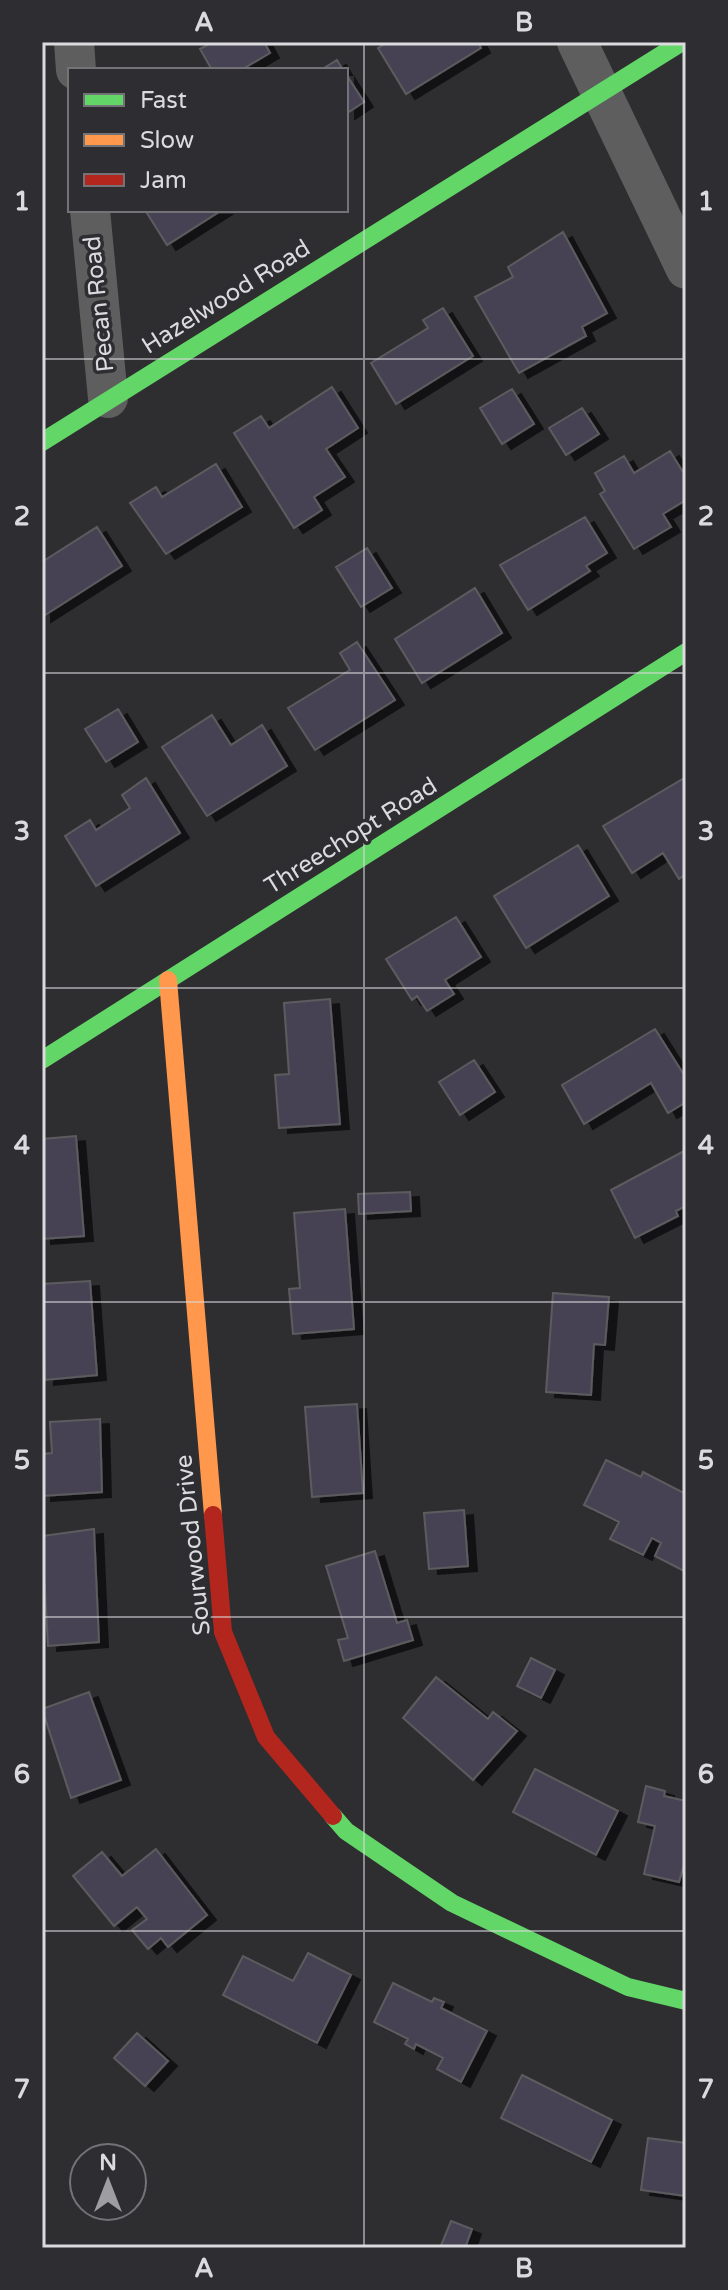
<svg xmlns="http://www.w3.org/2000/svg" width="728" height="2290" font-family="'Varela Round',sans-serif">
<defs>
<filter id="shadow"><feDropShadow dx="9" dy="5" stdDeviation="0" flood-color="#0009"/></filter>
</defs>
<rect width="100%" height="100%" fill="#2e2e31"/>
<path fill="#474352" stroke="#5c5c5f" stroke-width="2" filter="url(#shadow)" d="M213 42H264L270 53 241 70H212L200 49Z
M388 42H478L481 48 406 94 378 48Z
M337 60 343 70H321Z
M346 74 364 102 346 114Z
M145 210H222L167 245Z
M563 232 607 313 582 327 586 336 519 373 475 297 513 277 508 267Z
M443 308 473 356 396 404 371 363 428 328 423 320Z
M332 387 358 428 326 449 345 477 314 497 322 510 294 528 234 433 261 416 269 428Z
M512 389 534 424 502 444 480 408Z
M582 408 599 434 566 455 549 428Z
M670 451 686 477V500L663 514 671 527 634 549 600 494 605 491 595 473 624 456 634 473Z
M216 464 242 507 166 554 130 503 156 487 162 497Z
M585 517 607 553 586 566 590 571 528 610 500 565Z
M97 527 122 566 42 617V562Z
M367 548 392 588 361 607 336 567Z
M475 588 502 633 422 683 395 639Z
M357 642 395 700 315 750 288 708 350 670 340 653Z
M118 709 138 742 106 762 85 729Z
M212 715 231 745 262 725 287 766 207 816 162 747Z
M686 777V874L679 879 663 853 632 873 603 826Z
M146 778 180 833 96 886 65 836 90 820 96 830 130 808 122 795Z
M578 845 609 896 526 948 494 896Z
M456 917 481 957 445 980 454 994 427 1011 417 996 412 1000 386 959Z
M330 999 340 1124 279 1128 275 1075 289 1074 284 1003Z
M655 1029 686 1078V1102L668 1113 651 1083 584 1124 562 1085Z
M474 1060 495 1092 460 1115 439 1082Z
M76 1136 84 1236 42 1239V1139Z
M686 1150V1206L676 1211 678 1216 635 1238 611 1190Z
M410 1192 411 1211 359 1214 358 1194Z
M345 1209 354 1329 293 1334 289 1289 300 1288 294 1213Z
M90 1281 97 1375 45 1380 42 1284Z
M553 1293 609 1297 605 1345 594 1344 591 1395 546 1392Z
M357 1404 363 1493 312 1497 305 1407Z
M100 1419 102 1492 42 1496V1454L52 1453 50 1422Z
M606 1460 641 1477 643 1472 686 1494V1572L655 1556 661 1543 652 1538 643 1555 610 1539 619 1522 584 1505Z
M464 1510 468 1566 429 1569 424 1513Z
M94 1529 99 1642 48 1646 42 1536Z
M375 1551 397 1623 407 1620 413 1640 344 1661 338 1640 348 1638 326 1566Z
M531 1658 555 1670 541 1698 517 1686Z
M436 1677 488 1719 493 1712 517 1731 473 1780 403 1718Z
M89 1692 121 1780 71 1798 42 1709Z
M535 1769 618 1811 596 1855 513 1812Z
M646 1786 665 1791 664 1796 686 1801V1857L679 1882 644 1874 655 1826 638 1822Z
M156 1849 207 1915 168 1947 161 1938 148 1949 132 1930 147 1919 137 1907 114 1926 73 1876 102 1852 122 1876Z
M308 1953 351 1975 317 2043 223 1995 243 1956 293 1981Z
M393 1983 432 2002 434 1998 444 2002 441 2008 487 2031 461 2082 437 2069 443 2058 416 2044 414 2049 405 2044 408 2039 374 2022Z
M137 2033 168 2061 145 2086 114 2058Z
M522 2075 612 2120 591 2162 501 2118Z
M648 2138 686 2143V2196L641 2190Z
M451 2221 472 2229 465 2248H440Z"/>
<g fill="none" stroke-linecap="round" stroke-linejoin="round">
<path stroke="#5e5e5f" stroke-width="40" d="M74 42 76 70
M577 42 686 269
M90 210 108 398"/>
<path stroke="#63d668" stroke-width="18" d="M42 442 682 42
M42 1060 686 652
M333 1816 346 1831 452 1903 628 1987 686 2001"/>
<path stroke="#ff974d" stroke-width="18" d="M168 980 213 1515"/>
<path stroke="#b3261e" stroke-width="18" d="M213 1515 223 1632 266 1737 333 1816"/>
</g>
<path fill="none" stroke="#dbdade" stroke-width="2" stroke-opacity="0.55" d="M364 42V2248M42 359H686M42 673H686M42 988H686M42 1302H686M42 1617H686M42 1931H686"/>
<g text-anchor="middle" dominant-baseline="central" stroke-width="7" stroke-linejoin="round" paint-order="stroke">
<g font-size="24" fill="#dbdade" stroke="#2d2d32">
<text transform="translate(226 297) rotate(-32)">Hazelwood Road</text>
<text transform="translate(99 304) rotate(-96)">Pecan Road</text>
<text transform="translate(351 836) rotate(-32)">Threechopt Road</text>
<text transform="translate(193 1545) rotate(-96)">Sourwood Drive</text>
</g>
</g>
<rect width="728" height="2290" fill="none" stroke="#2d2d32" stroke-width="88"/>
<rect x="68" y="68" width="280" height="144" fill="#2d2d32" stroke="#737277" stroke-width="2"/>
<rect x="84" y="94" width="40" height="12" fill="#63d668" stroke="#737277" stroke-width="2"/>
<text x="140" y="108" font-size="24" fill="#dbdade">Fast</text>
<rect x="84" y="134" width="40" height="12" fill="#ff974d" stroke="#737277" stroke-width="2"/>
<text x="140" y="148" font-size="24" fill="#dbdade">Slow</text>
<rect x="84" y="174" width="40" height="12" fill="#b3261e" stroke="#737277" stroke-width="2"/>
<text x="140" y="188" font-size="24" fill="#dbdade">Jam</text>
<g transform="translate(108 2182)"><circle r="38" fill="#2d2d32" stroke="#737277" stroke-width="2"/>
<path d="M0-6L14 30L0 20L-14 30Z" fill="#9e9ea1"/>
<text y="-12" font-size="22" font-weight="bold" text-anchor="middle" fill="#dbdade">N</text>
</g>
<rect x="44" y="44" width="640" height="2202" fill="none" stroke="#dbdade" stroke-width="3"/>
<g font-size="26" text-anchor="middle" font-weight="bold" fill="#dbdade">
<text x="204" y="31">A</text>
<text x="524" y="31">B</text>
<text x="22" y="210">1</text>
<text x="706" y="210">1</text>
<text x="22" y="525">2</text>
<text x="706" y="525">2</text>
<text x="22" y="840">3</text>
<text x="706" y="840">3</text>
<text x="22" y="1154">4</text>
<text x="706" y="1154">4</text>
<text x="22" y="1469">5</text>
<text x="706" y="1469">5</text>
<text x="22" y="1783">6</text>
<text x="706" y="1783">6</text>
<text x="22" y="2098">7</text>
<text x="706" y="2098">7</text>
<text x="204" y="2277">A</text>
<text x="524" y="2277">B</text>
</g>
</svg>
